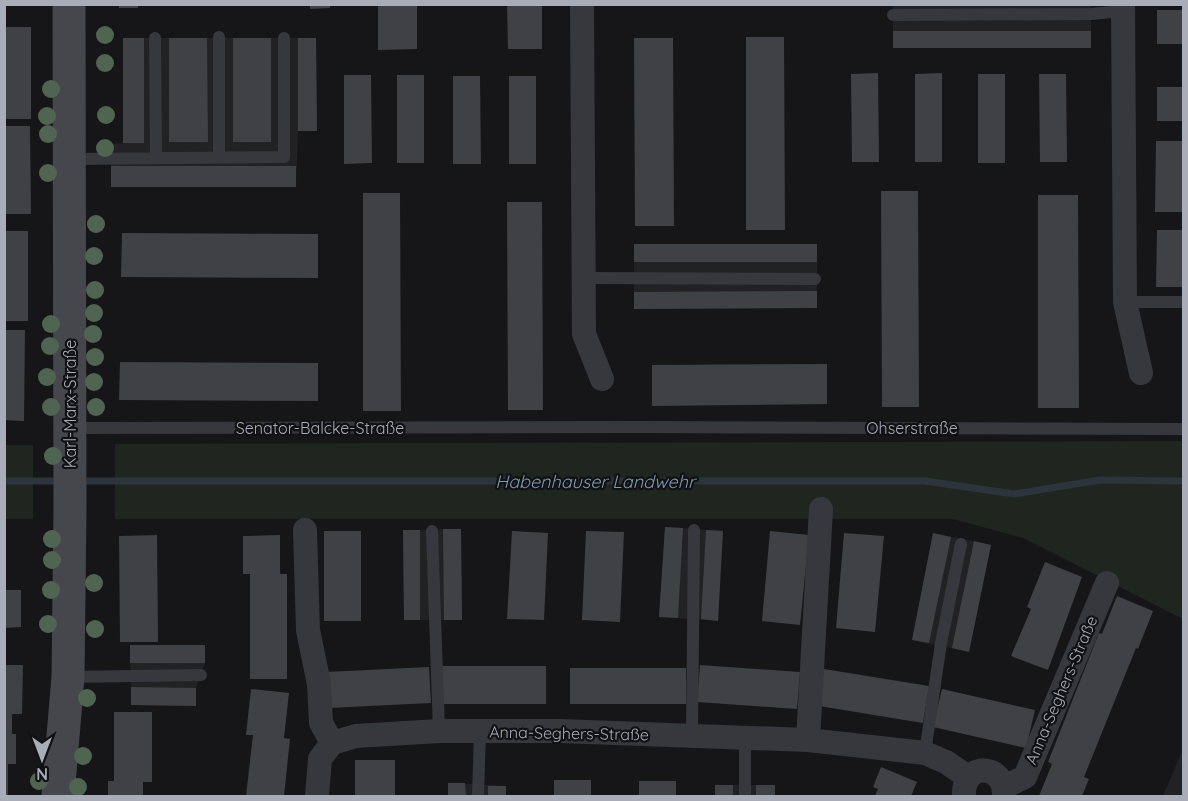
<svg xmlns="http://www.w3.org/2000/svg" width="1188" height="801" font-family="Quicksand,sans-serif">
<rect width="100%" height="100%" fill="#161618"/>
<path fill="#222225" d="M893 5H1091V48H893Z
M123 38H316L317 131H298L296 187H111V144L123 143Z
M634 244H817V308L634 309Z
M665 527 723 531 718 621 659 617Z
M461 529 462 620H404L403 530Z
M933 533 991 545 969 652 912 640Z
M130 645H205V663L196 688V706L131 705Z
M1183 749V796H1163Z
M448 783 506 786V796H448Z
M715 785H775V796H715Z"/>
<path fill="#1e261f" d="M1183 441V619L1023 538 953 519H115V444Z
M4 445H33V519H5Z"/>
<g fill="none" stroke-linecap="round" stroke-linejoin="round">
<path stroke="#2c353c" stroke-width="7" d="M4 481H62
M79 481H925L1014 494 1100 480 1184 481"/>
</g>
<path fill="#404145" d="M119 4H138V8H119Z
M310 4H330V8L310 9Z
M378 4H417V49L378 50Z
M507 4H542V49H508Z
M1157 10H1184V44H1157Z
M4 27H31V119H4Z
M893 31H1091V48H893Z
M746 37H784L785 230H746Z
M123 38H144V143H123Z
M169 38H207L208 142H169Z
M233 38H271V142H233Z
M298 38H316L317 131H298Z
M634 38H673L674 226H635Z
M878 73 879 162H852L851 74Z
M942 73V162H915V74Z
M978 74H1005V163H978Z
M1039 74H1066L1067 162H1040Z
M344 75H371L372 163 344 164Z
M397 75H424V163H397Z
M453 76H480L481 164H453Z
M509 76H536V164H509Z
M1157 87H1184V121H1157Z
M4 126H30L31 214H4Z
M1156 141H1184V212H1155Z
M111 166H296V187H111Z
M881 191H918L919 407H882Z
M363 193H400L401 411H363Z
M1038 195H1078L1079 408H1038Z
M507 202H542L543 410H508Z
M1157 230H1184V287H1156Z
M4 231H28V321H4Z
M122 233 318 234V278L121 277Z
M634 244H817V262H634Z
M817 291V308L634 309V292Z
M4 330H25L24 421 4 420Z
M120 362 318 363V401L119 400Z
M827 364V404L652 406V365Z
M665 527 683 528 678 618 659 617Z
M443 529H461L462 620H444Z
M403 530H420V620H404Z
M706 530 723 531 718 621 701 619Z
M324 531H361V621H324Z
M512 531 548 533 544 620 507 619Z
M586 531 624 532 620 622 582 620Z
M770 531 809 535 800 625 762 621Z
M844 533 884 536 875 632 836 628Z
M933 533 951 537 929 643 912 640Z
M157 535 158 642H120L119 536Z
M280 535V574H287V679H250V574H243V536Z
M974 541 991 545 969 652 952 648Z
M1045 562 1082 577 1048 670 1011 656 1031 609 1027 607Z
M4 590H21V627L4 628Z
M1117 596 1153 611 1138 649 1136 648 1084 777 1089 779 1082 796H1039L1052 764 1048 762 1099 633 1102 634Z
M130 645H205V663H130Z
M4 665H23L22 714H12V734H16V764H8V796H4Z
M700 665 800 672 797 709 697 702Z
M442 666H546V704H442Z
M429 667 431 703 328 708 326 672Z
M570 668H686V704H570Z
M824 669 929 686 923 723 819 706Z
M131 687 196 688V706L131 705Z
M251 689 289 693 284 738 290 739 284 796H246L253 735H246Z
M942 689 1035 710 1026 748 933 727Z
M114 712H152V782H143V796H108V781H114Z
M355 760H395V796H355Z
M881 767 917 782 911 796H875L878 789 873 787Z
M554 780H591V796H554Z
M639 781H676V796H639Z
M448 783H465L466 796H448Z
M715 785H733V796H715Z
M756 785H775V796H756Z
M488 786H506V796H488Z"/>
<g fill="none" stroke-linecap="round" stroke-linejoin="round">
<path stroke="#37383d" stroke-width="12" d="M893 15 1091 14 1123 11
M155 38 156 157
M219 157V37
M71 159 284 157V38
M584 278 815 279
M1125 302H1184
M72 428 640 427 1184 429
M432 531 439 731
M69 677 201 675
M692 735 694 530
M925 753 941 643 961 544
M478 796 480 731
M745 796V738"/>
<path stroke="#37383d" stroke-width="24" d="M582 4 584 334 602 379
M1123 4 1125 302 1141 373
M305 530 308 630 319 684 321 723 332 743
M808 740 821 509
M1004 787 1025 777 1107 583
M317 796 320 759 332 743 356 736 439 731H560L808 740 925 753 946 762 968 777
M964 796C962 761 1006 763 1004 796"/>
<path stroke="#45474d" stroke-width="33" d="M58 796 68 677 70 510 69 4"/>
</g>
<g fill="#506452">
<circle cx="105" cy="35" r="9"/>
<circle cx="105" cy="63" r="9"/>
<circle cx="51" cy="89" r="9"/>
<circle cx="106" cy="115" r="9"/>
<circle cx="47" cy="116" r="9"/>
<circle cx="48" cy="134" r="9"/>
<circle cx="105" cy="148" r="9"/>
<circle cx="48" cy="173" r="9"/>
<circle cx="96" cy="224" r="9"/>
<circle cx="94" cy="256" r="9"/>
<circle cx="95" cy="290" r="9"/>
<circle cx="94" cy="313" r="9"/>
<circle cx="51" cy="324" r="9"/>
<circle cx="93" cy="334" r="9"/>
<circle cx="50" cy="346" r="9"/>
<circle cx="95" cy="357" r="9"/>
<circle cx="47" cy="377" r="9"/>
<circle cx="94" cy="382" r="9"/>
<circle cx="51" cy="407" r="9"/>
<circle cx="96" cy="407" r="9"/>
<circle cx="53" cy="456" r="9"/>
<circle cx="52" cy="539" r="9"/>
<circle cx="52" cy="560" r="9"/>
<circle cx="94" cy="583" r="9"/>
<circle cx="51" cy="590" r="9"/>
<circle cx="48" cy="624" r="9"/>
<circle cx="95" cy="629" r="9"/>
<circle cx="87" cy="698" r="9"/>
<circle cx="83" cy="756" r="9"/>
<circle cx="39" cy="781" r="9"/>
<circle cx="78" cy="787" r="9"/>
</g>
<g text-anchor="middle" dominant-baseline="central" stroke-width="4.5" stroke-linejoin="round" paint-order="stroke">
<g font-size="16" fill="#a8adb8" stroke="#111113">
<text transform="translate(70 404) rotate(-90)">Karl-Marx-Straße</text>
<text x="320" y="428">Senator-Balcke-Straße</text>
<text x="912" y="428">Ohserstraße</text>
<text transform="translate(1061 690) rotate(-67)">Anna-Seghers-Straße</text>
<text transform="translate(569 733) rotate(1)">Anna-Seghers-Straße</text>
</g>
<g font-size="18" font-style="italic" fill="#7f9bb3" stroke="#111113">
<text x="595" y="481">Habenhauser Landwehr</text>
</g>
</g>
<rect width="1188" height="801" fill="none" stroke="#a8adb8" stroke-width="12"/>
<g transform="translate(42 759) rotate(180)" stroke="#111113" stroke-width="4.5" paint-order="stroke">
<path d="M0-4.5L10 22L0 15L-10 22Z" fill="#a8adb8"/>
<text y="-9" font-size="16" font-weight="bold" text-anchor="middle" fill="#a8adb8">N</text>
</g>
</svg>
